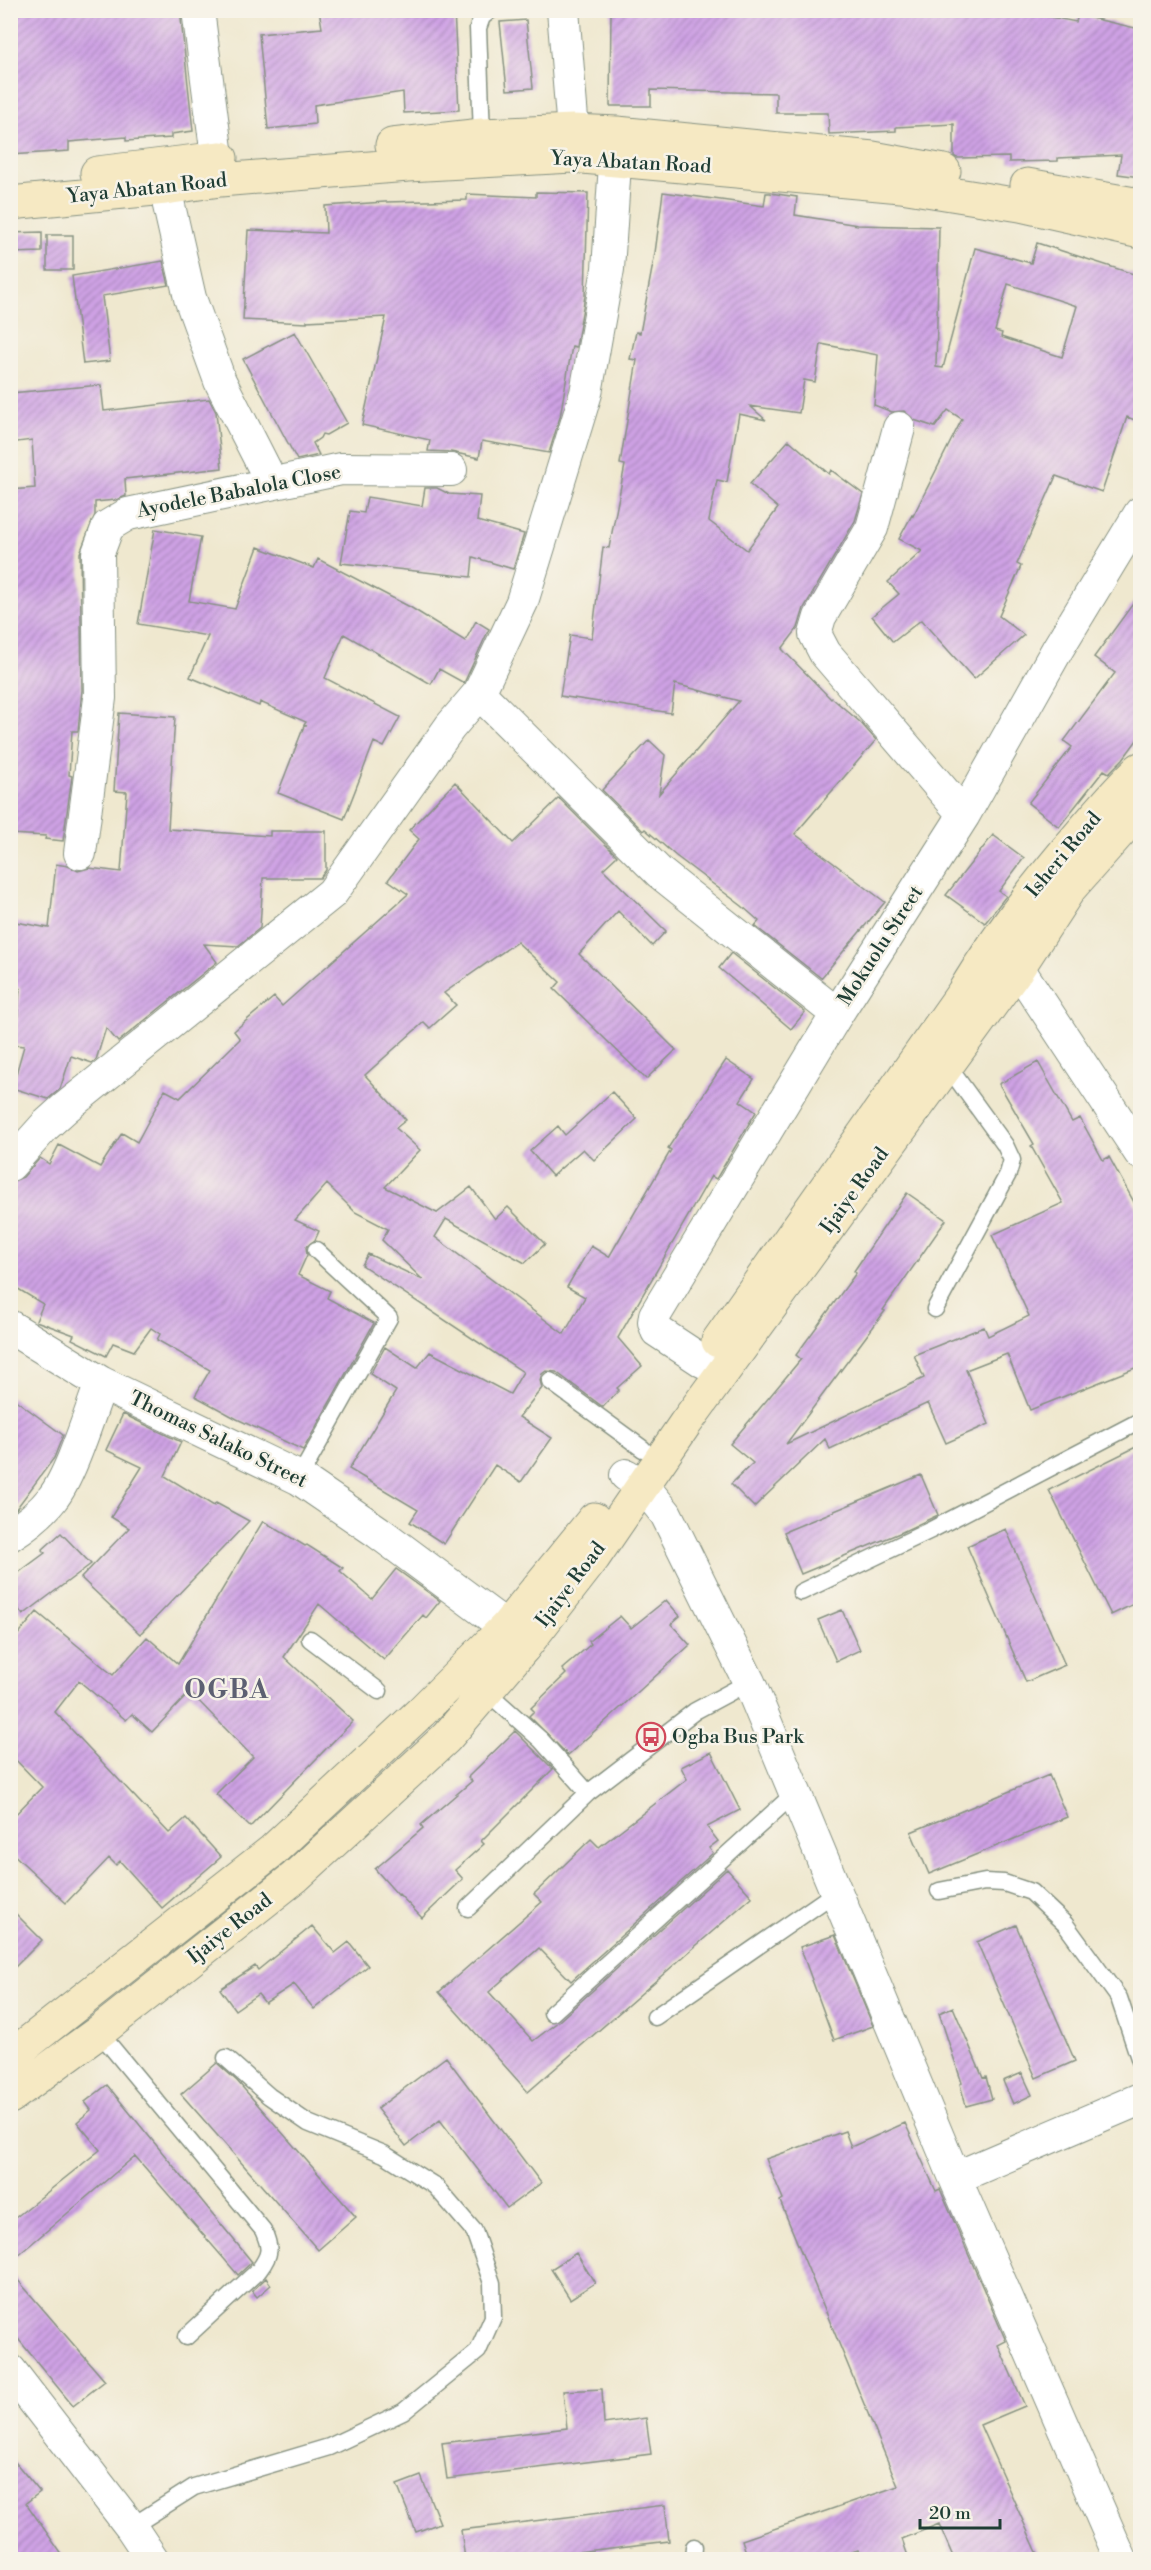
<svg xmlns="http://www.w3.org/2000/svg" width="1151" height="2570" font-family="'Libre Bodoni',serif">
<defs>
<pattern id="building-hatch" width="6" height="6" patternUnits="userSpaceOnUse" patternTransform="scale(1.5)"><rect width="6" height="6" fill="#cfa2e5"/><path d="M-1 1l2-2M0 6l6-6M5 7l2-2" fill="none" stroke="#a785ba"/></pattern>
</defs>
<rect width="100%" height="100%" fill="#f7f3e8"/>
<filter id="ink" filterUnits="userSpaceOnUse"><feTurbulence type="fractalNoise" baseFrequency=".0167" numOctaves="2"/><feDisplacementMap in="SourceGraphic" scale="12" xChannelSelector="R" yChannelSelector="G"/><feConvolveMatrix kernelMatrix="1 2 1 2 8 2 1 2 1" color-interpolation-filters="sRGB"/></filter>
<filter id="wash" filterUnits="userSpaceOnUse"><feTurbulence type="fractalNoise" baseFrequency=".008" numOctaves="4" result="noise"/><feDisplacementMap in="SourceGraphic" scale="24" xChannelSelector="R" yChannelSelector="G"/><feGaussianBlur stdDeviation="1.35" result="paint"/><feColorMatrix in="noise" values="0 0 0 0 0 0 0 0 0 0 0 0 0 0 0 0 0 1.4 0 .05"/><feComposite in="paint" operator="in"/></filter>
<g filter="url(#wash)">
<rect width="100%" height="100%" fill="#efe8cf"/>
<g id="blocks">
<path fill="url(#building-hatch)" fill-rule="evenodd" d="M11 10H180L193 131 171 134V138L126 141V137L69 142V151L10 155Z
M319 10H454L459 110 404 113 403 92 314 105 315 124 268 129 259 34 322 28Z
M611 10H761V14L832 13V10H1014L1076 22 1078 15 1140 29V177L1118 174 1121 155 1058 158V161L1009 162V157L957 158 954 156V124L896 127V131L829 134 828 113H776V93L651 90V106H610Z
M526 20 533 88 507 90 500 22Z
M536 192 588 193 585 296 576 347 572 346 560 417 549 453 482 441 479 458 451 452 428 451 430 440 362 425 386 317 307 321V323L243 320 248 230 326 233 325 206 385 202 467 200V194L536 197Z
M663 192 764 206 766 193H770L797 197 795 215 858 225 939 227 936 367 943 368 975 248 1031 263 1037 243 1140 276V422L1127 417 1102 492 1056 476 1017 564 1021 566 999 616 1024 635 974 679 921 620 893 642 872 616 899 594 888 582 922 551 899 539 912 515 913 516 962 419 948 410 935 427 914 420 904 411 892 412 874 405 878 355 821 344 815 382 804 380 799 413 750 406 766 420 739 414 727 482 717 480 709 521 747 550 778 508 750 484 789 440 829 474 831 470 863 494 855 521 804 608 798 628 782 649 831 699 832 698 860 722 876 740 795 834 885 902 821 978 755 926 759 921 742 906 676 856 645 829 643 831 602 790 649 740 665 755 659 794 739 701 675 684 671 713 560 696 570 635 592 638 603 547 609 548 625 465 620 464 637 360 630 359 636 332 640 333 655 253ZM1008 284 1077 306 1062 357 1001 337 1002 333 995 331Z
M42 232V252L10 253V233Z
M47 235H73V270H47Z
M163 261 169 285 102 296 110 361 83 364 72 276Z
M295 332 347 423 326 435 322 434 320 438 313 443 319 455 297 460 243 359Z
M101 385 104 411 209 399 216 412 222 468 125 479 126 496 116 500 95 502V515L80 553 82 690 78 731H72L69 775 72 776 63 841 45 839 46 836 10 834V490L35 488 32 440 10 443V393Z
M425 488H437L449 494 480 496 477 521 524 534 513 569 473 557 471 577 341 563 350 511 364 513 367 497 422 506Z
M155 529 201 537 189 601 235 609 258 547 314 568 318 559 410 607 465 641 476 621 489 629 464 683 439 669 431 684 344 634 325 678 400 717 384 747 374 742 344 819 278 793 304 726H307L304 725 306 722 260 702 259 706 190 677 208 636 138 624Z
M1140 594V736L1123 759 1109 773 1104 770 1059 827 1028 803 1072 747 1064 741 1115 673 1094 657Z
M119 713 175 717 168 829 270 836V831H326V870L320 878H263L260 928 238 946 204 944 217 962 118 1042 106 1028 96 1060 92 1063 71 1056 60 1089 48 1099 12 1088 24 1046 15 1045 20 988 10 986V921L49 928 56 864 68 866 78 871 89 868 121 872 127 792 114 791Z
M455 782 513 843 559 798 617 856 603 869 666 931 652 946 618 911 579 954 676 1050 646 1079 554 989 560 982 517 942 444 993 456 1005 430 1028 424 1022 365 1075 406 1120 396 1128 420 1150 385 1187 437 1213 471 1187 495 1219 508 1207 545 1244 525 1263 446 1219 435 1237 564 1334 585 1297 567 1287 591 1246 609 1257 671 1150 668 1148 726 1060 754 1079 740 1101 756 1112 716 1179 711 1176 618 1338 642 1366 617 1388 619 1390 603 1407 556 1372 546 1371 542 1374 540 1380 542 1388 519 1417 552 1438 521 1482 495 1465 444 1544 410 1522 418 1510 349 1469 396 1391 370 1374 385 1347 417 1368 430 1352 510 1394 523 1372 362 1265 368 1254 423 1280 382 1240 388 1229 355 1212 327 1184 295 1220 319 1231 315 1240 306 1247 307 1255 298 1275 330 1291 327 1298 374 1323 303 1450 237 1419 195 1396 210 1370 157 1340 160 1334 151 1328 134 1351 113 1343 106 1356 72 1339 74 1335 36 1321 43 1304 10 1284V1182L23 1177 40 1158 49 1164 59 1145 100 1167 122 1133 137 1142 165 1090 180 1098 240 1039 234 1031 274 997 282 1006 408 894 388 880 419 839 409 830Z
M993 835 1024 858 999 891 1006 896 985 923 946 895Z
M731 953 805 1012 791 1029 719 968Z
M1038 1062 1072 1122 1080 1118 1103 1160 1109 1157 1140 1213V1366L1030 1410 1007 1354 966 1370 989 1424 946 1443 928 1403 830 1449 825 1439 754 1507 731 1484 753 1463 730 1444 801 1359 796 1355 856 1273 854 1271 907 1193 946 1220 883 1310 885 1311 786 1444 924 1378 914 1355 984 1327 988 1336 1029 1316 992 1235 1063 1203 1031 1146 1034 1144 999 1084Z
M612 1092 637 1119 594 1160 583 1149 552 1176 530 1151 558 1126 565 1135Z
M10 1396 63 1435 54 1458 16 1509 10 1513Z
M123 1414 181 1442 165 1476 214 1506 216 1503 249 1521 140 1634 81 1578 129 1528 111 1517 142 1467 106 1450Z
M1140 1445V1601L1111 1615 1049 1490Z
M921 1475 938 1515 902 1532 801 1574 784 1532Z
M263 1521 305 1546 307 1545 343 1568 340 1571 372 1599 396 1569 440 1601 426 1618 423 1615 384 1660 319 1604 284 1657 353 1721 250 1827 216 1794 253 1757 190 1692 152 1732 132 1714 126 1720 79 1681 55 1712 169 1833 186 1818 221 1857 162 1908 120 1861 116 1865 109 1858 66 1903 10 1851V1820L42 1787 10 1754V1644L37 1612 113 1675 147 1637 178 1664Z
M1006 1529 1065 1665 1026 1682 967 1546Z
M61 1533 91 1564 23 1615 10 1598V1579L45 1553 42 1550Z
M666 1600 680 1616 671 1624 690 1645 568 1755 529 1716 534 1711 531 1708 566 1674 562 1669 591 1644 589 1641 620 1616 631 1628Z
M842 1610 860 1650 836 1661 818 1620Z
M515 1731 553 1769 481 1841 484 1844 455 1870 463 1879 422 1918 399 1894 398 1895 375 1869 423 1828 421 1825 472 1781 468 1777Z
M711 1752 740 1810 707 1827 718 1841 709 1848 713 1853 571 1981 539 1948 489 1992 533 2041 559 2021 727 1869 752 1897 528 2092 439 1992 542 1902 534 1894 591 1839 599 1847 687 1779 681 1767Z
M1049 1775 1067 1817 929 1874 911 1832Z
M10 1908 42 1940 10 1972Z
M1016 1925 1075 2061 1036 2078 977 1942Z
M312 1926 335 1953 349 1942 368 1966 314 2009 294 1984 265 2003 258 1994 235 2010 220 1989 255 1966 258 1970Z
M835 1935 873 2026 834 2040 800 1947Z
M953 2007 983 2078 986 2077 992 2099 966 2106 960 2084 962 2083 939 2013Z
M446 2057 541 2183 507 2208 440 2120 406 2146 377 2109Z
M217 2063 237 2081 356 2217 318 2250 181 2094Z
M1022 2073 1032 2095 1013 2104 1003 2081Z
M107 2085 252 2262 238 2275 135 2156 10 2262V2222L100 2150 77 2122 91 2110 85 2102Z
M905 2123 936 2191 940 2189 1006 2341 998 2345 1025 2406 980 2425 1040 2559H954L939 2524 902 2539 909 2559H861L858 2550 832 2559H748L742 2540 898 2486 780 2201 783 2199 766 2159 845 2131 851 2147Z
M576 2253 595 2283 570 2299 551 2269Z
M10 2271 105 2381 73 2406 10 2329Z
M266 2278 271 2285 257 2297 252 2291Z
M602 2389 604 2424 646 2418 651 2454 447 2479 442 2443 567 2428 563 2391Z
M10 2456 40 2492 26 2503 65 2559H10Z
M421 2476 440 2523 416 2532 397 2485Z
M665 2505 669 2541 519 2559H465L461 2530Z"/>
</g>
</g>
<g filter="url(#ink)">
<use href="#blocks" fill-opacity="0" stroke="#879282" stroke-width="1.5"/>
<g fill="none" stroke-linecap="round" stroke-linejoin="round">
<g stroke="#879282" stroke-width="19">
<path id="service" d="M482 135 478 28 482 17 491 10
M935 1309 1008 1174 1012 1160 1005 1145 947 1065
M550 1381 643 1449
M299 1478 389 1318 316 1250
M801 1592 931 1530 1140 1421
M310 1639 379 1691
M486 1691 541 1740 588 1793
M939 1891 985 1882 1004 1883 1031 1892 1065 1924 1119 1998 1140 2061
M468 1908 588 1793 695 1711 749 1682
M552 2013 795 1793
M655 2017 836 1892
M99 2032 263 2230C271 2248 271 2254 259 2270L186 2337
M131 2527 194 2487 329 2447 403 2412 478 2351 493 2317 492 2283 474 2231 435 2186 384 2154 308 2123 269 2096 226 2058
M693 2560 694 2547"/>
</g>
<g stroke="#879282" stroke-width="34">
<path id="minor" d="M198 10 220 180
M563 10 573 131 572 156
M165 188 190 298 220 381 272 483
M899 428 872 528 820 617 815 634 825 653 964 815
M479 693 660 873 837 1014
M80 853 100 698 98 553 108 526 128 514 341 469 451 470
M999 952 1018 968 1140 1153
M10 1165 45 1126 65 1108 332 893 450 727 479 693 522 602 586 393 608 269 617 134
M704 1362 657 1331 654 1322 655 1315 837 1014 964 815 1057 650 1140 513
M626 1475 643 1486 666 1514 749 1682 955 2178 1121 2560
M10 1535C26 1525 41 1513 52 1499 71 1476 90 1412 101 1383
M955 2178 1140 2099
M10 2370 131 2527 153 2560"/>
</g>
<g stroke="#879282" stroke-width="35">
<path id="tertiary" d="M10 1327 101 1383 299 1478 378 1532 506 1627 524 1647"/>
</g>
<g stroke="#879282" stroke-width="35">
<path id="secondary" d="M392 145 482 135 573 131 617 133 873 158 944 171
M97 173 221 158
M1027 185 1140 205
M10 203 165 188 220 180 408 165 572 156 901 186 1020 205 1140 232
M718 1341 963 993C997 936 1037 884 1081 833 1100 811 1119 788 1140 769
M10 2057 272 1851 421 1712 506 1627 594 1519
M10 2097 99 2032 295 1877 446 1738 524 1647 594 1557 685 1424 1018 968 1070 888 1140 809"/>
</g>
<use href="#service" stroke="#fff" stroke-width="16"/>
<use href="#minor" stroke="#fff" stroke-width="32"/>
<use href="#tertiary" stroke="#fff" stroke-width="33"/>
<use href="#secondary" stroke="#f6e9c3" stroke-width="33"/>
</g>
</g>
<defs>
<g id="bus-ring" transform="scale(1.5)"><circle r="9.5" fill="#f7f3e8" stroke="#d1495b" stroke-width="1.5"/><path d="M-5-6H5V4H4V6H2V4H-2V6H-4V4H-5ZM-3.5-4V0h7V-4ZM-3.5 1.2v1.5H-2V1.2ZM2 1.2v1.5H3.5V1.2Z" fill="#d1495b"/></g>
</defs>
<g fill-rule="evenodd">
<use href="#bus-ring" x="651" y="1737"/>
</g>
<g text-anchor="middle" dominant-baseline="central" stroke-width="5" stroke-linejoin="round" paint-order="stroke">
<g font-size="20" fill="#1f3d34" stroke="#f7f3e8">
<text transform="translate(631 163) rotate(3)">Yaya Abatan Road</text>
<text transform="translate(147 189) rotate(-6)">Yaya Abatan Road</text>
<text transform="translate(239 492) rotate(-11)">Ayodele Babalola Close</text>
<text transform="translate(1064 855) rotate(-50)">Isheri Road</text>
<text transform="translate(881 946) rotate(-57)">Mokuolu Street</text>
<text transform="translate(855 1191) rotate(-54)">Ijaiye Road</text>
<text transform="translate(218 1440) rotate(26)">Thomas Salako Street</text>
<text transform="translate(571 1585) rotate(-53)">Ijaiye Road</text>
<text transform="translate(230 1929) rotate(-38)">Ijaiye Road</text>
</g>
<g font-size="20" fill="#1f3d34" stroke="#f7f3e8" text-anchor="start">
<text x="672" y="1737">Ogba Bus Park</text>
</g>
<g font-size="26" font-weight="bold" letter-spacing="1.5" fill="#5d6072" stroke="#f7f3e8">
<text x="227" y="1690">OGBA</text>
</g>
</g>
<rect width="1151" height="2570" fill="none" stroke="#f7f3e8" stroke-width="36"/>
<path d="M920 2519v9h80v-9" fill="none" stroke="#1f3d34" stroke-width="3"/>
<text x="929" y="2519" font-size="18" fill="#1f3d34" stroke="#f7f3e8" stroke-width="4.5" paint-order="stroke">20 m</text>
</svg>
